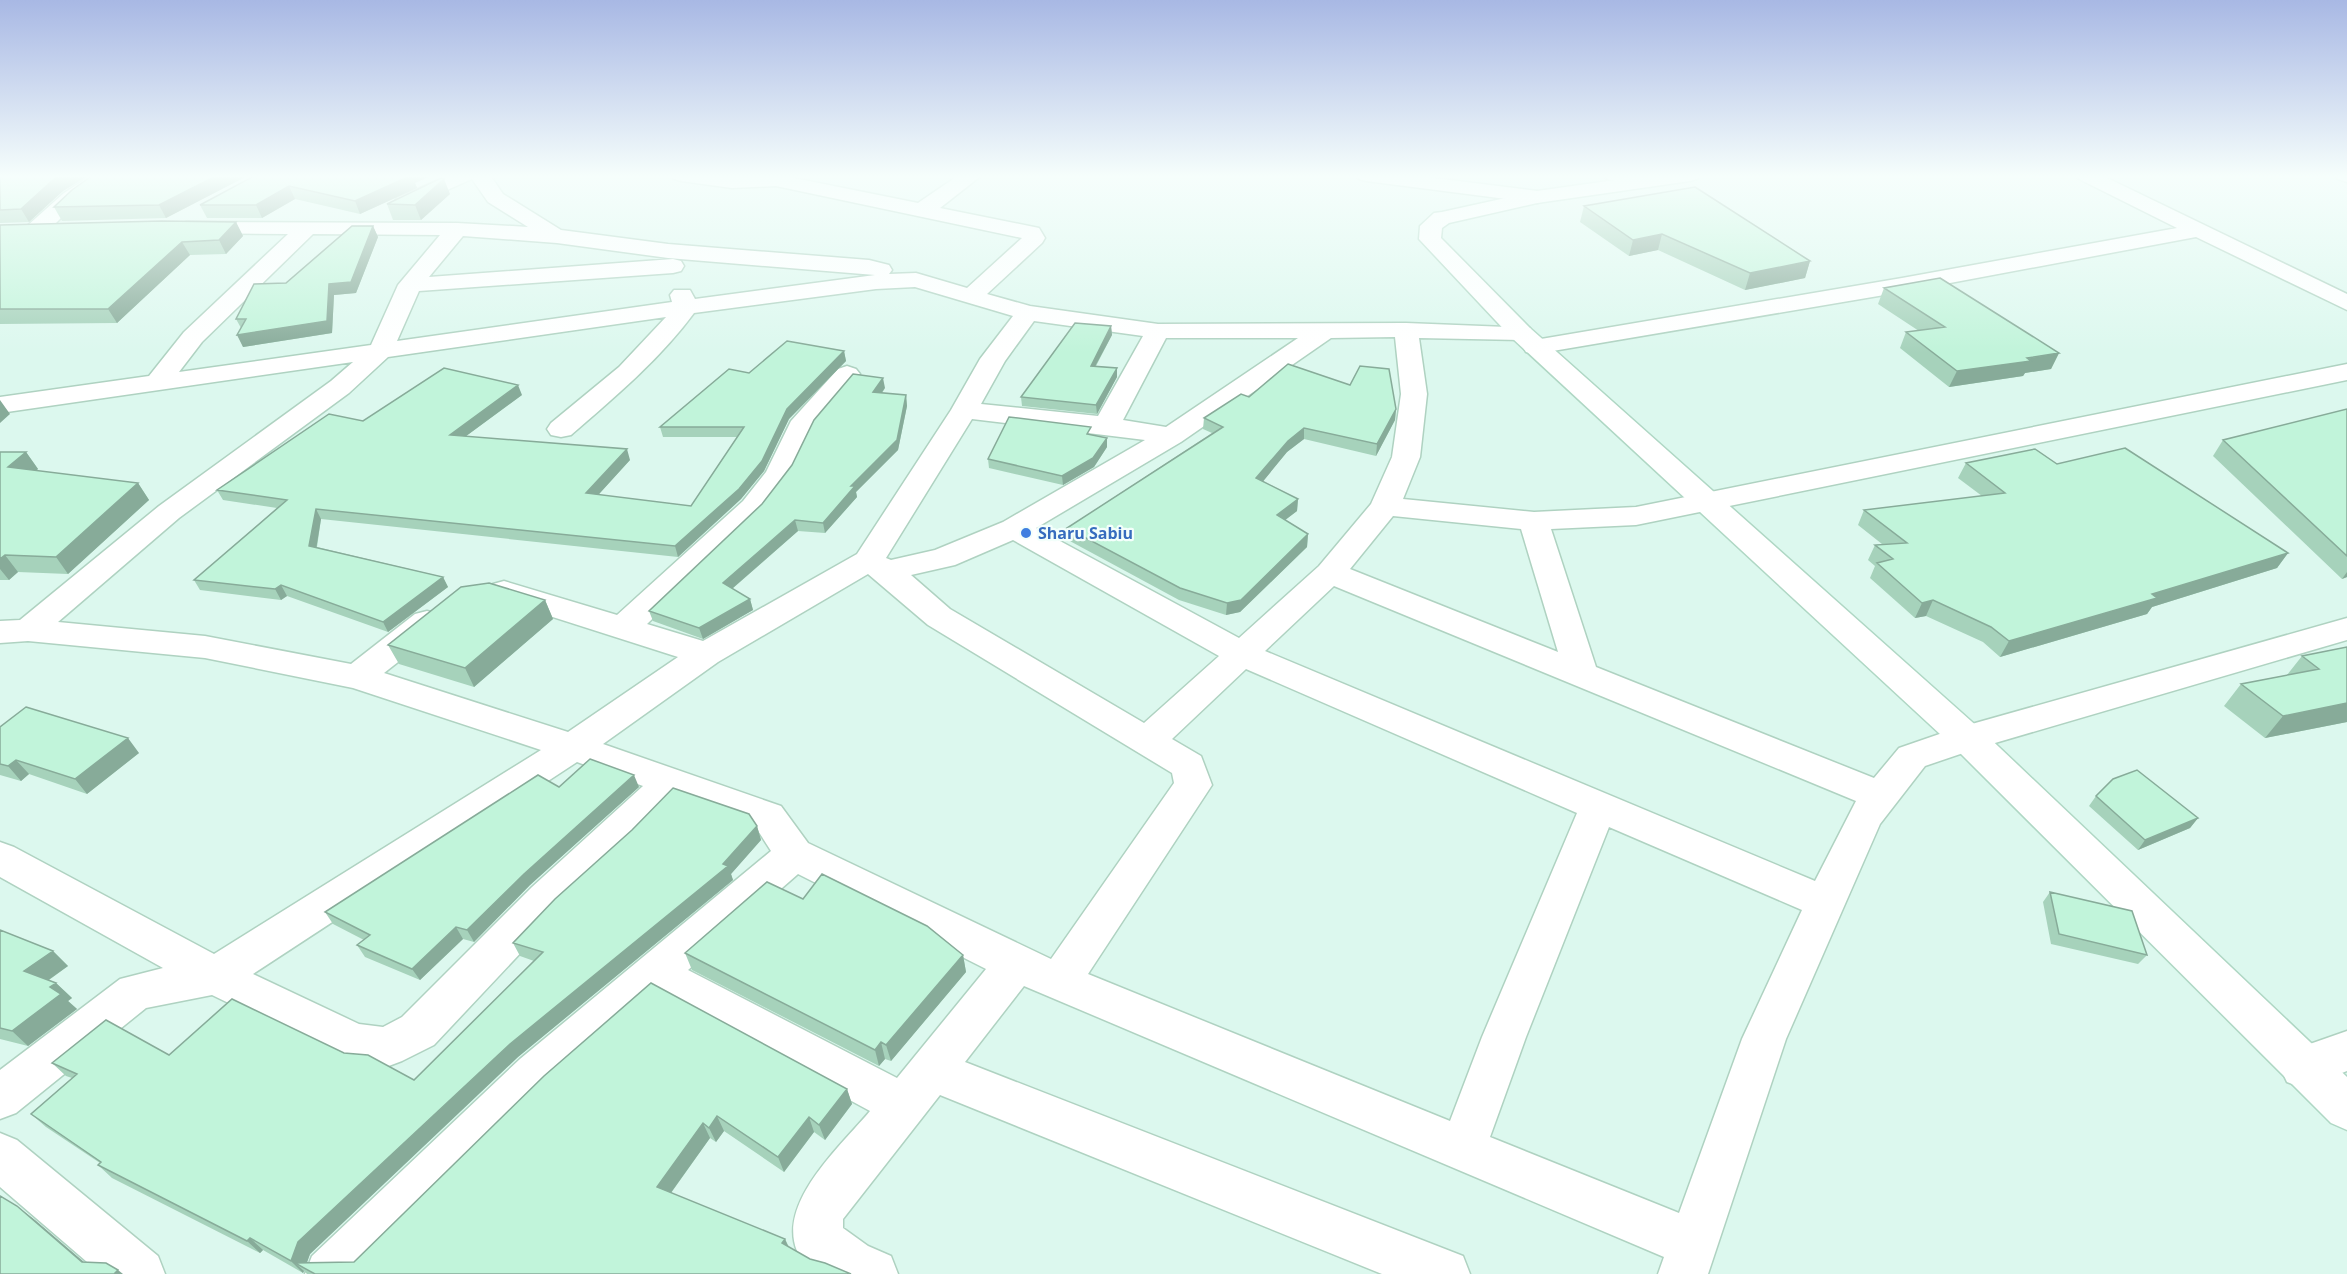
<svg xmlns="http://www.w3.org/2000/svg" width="2347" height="1274" font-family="'Open Sans',sans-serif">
<rect width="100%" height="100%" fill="#ebfdf8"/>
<path fill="#dcf8ee" d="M0 175H2347V1274H0Z"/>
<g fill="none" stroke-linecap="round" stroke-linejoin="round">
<g stroke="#afd2c1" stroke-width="3">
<path id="street" d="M92 175H115L78 201 43 236H27L24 231 27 226 64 193Z
M449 175H490L503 194 561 230 668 244 869 260 889 265 892 270 889 274 916 273 967 288 1022 238 776 186 732 188 681 181 674 179 671 175H779L918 203 959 175H982L940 208 1039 228 1045 238 1042 243 987 294 1030 306 1158 324 1406 323 1530 328 1533 333 1530 338 1521 340 1419 338 1427 394 1420 457 1403 499 1534 512 1636 507 2347 364V380L1636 525 1551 529 1596 667 1874 778 1899 748 1954 729 2347 618V640L1978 748 1925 766 1880 824 1786 1039 1708 1274H1658L1664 1257 1024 986 965 1062 1463 1256 1470 1274H1382L940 1095 843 1219V1228L868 1246 891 1256 898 1274C875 1274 848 1274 824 1274 815 1273 801 1259 797 1251 777 1202 841 1146 870 1111L658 996 552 1089 366 1274H305L312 1256 520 1059 771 851 755 826 678 799 636 842 560 911 434 1045 402 1061 386 1067 355 1064 212 995 146 1008 16 1113 0 1119V1070L120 979 163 968 0 877V842L14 847 214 954 541 750 353 688 205 658 28 641 0 643V621L20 620 159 506 331 381 353 362 0 413V397L149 376 184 332 288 234 194 233 186 232 183 227 186 222 457 223 528 227 488 202 472 179 411 206H397L394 202 397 198ZM313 234 440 235 398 285 371 345 179 372 202 342ZM463 236 557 243 668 258 875 275 695 299 690 290H674L670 295 672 302 397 341 419 291 673 273 681 271 684 266 681 261 673 259 429 277ZM915 287 1013 316 980 359 951 410 857 554 703 641 647 624 763 513 793 474 814 429 860 374 856 369 847 366 838 369 791 421 766 472 743 501 617 615 504 581 493 584 488 591 493 598 678 657 568 732 384 673 439 630 443 622 439 614 427 611 415 614 351 664 205 636 58 622 179 518 349 393 388 357 666 317 619 367 551 423 547 429 551 435 561 437 571 435C615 397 659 360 694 313L876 289ZM1034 321 1143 336 1098 416 981 404 1005 361ZM1395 337 1401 394 1392 457 1371 504 1319 566 1239 638 1036 528 1181 442 1331 338ZM1166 338H1298L1166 427 1123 420ZM972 419 1145 440 1003 522 935 550 891 560 886 558ZM1393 516 1521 529 1558 652 1350 569ZM1013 540 1219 656 1144 723 950 609 911 575 955 565ZM868 574 928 625 1172 773 1174 783 1051 959 808 843 781 806 603 744 718 662ZM1334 586 1856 801 1815 881 1265 651ZM1246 669 1577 813 1482 1037 1450 1121 1088 974 1212 785 1201 756 1172 739ZM577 762 643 786 532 887 402 1017 383 1027 359 1024 253 974ZM1609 827 1802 910 1742 1039 1679 1213 1490 1137 1526 1037ZM798 874 986 969 897 1078 688 970Z
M1356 175H1410L1537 191 1544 193 1547 197 1544 201 1537 203 1366 181 1359 179Z
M1604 175H1654L1658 179 1655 183C1641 187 1621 183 1607 179Z
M2076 175H2101L2347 294V310L2196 237 1902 292 1535 354 1526 352 1523 347 1526 342 1535 340 1902 278 2177 228 2079 179Z
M2335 175H2347V182L2338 179Z
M2347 1031V1071L2303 1088 2287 1082 2280 1067 2287 1052Z
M0 1133 17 1140 158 1256 165 1274H101L0 1187Z"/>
</g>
<g stroke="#afd7c4" stroke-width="3">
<path id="secondary" d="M1651 175H1700L1697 179 1690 181 1537 203 1449 223 1442 228 1441 238 1530 328 1980 729 2347 1077V1130L2331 1123 1954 747 1512 338 1419 239 1420 226 1434 213 1442 212 1537 191Z"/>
</g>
<use href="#street" fill="#fff" fill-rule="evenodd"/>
<use href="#secondary" fill="#fff" fill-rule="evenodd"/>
</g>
<path fill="#a6d2bb" d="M0 175H89L63 191 29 222 0 223Z
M93 175H249L166 218 62 221 54 207Z
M256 175 415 183 417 188 360 214 295 199 262 218H207L200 205Z
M450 194 421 220H393L387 204Z
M1584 206 1810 261 1805 278 1745 290 1658 250 1629 256 1580 222Z
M236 222 243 236 226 254 190 255 117 323 0 324V225Z
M373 226 378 237 356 293 334 295 332 333 243 347 241 328 236 319 286 283Z
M1884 288 2059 353 2051 369 2025 373 2023 376 1949 387 1900 348 1906 332 1919 331 1878 304Z
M1111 326 1112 335 1096 366 1117 368V377L1097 414 1022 406 1021 397Z
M844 351 846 361 789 419 764 471 741 499 678 557 321 519 317 547 443 577 448 587 388 632 287 596 281 600 200 590 194 580 277 508 223 500 217 490 363 421 522 395 466 436 630 460 598 495 691 506 737 437H663L660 427 749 373Z
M885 388 882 393 906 395 907 406 898 450 856 492 857 497 825 533 798 531 732 589 750 599 753 610 703 639 653 621 649 611Z
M1249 397 1396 409 1395 420 1376 456 1304 439 1287 452 1263 481 1298 499 1297 511 1285 520 1308 534 1307 547 1240 612 1226 615 1179 600 1068 540 1067 528 1212 433 1203 429 1204 418Z
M2347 409V577L2342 579 2213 456 2223 440Z
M1091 435 1107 438V447L1094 467 1063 485 989 468 988 459Z
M0 452H26L38 469 35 471 138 483 149 500 68 574 18 572 9 580H0Z
M1966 463 2057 464 2288 553 2277 568 2152 607 2147 614 2000 657 1983 642 1926 616 1915 618 1870 578 1875 566 1868 560 1875 545 1882 544 1858 525 1864 510 1982 496 1958 478Z
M545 600 553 619 474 687 399 664 388 645Z
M2347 647V722L2265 738 2224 706 2241 684 2287 675 2302 656Z
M0 727 139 753 87 794 29 774 21 781 0 775Z
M559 787H639L530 885 474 942 463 939 420 980 365 957 357 945 364 940 333 924 325 912Z
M2096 796 2198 818 2190 828 2138 850 2089 806Z
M757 826 761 840 731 874 733 880 518 1057 310 1254 307 1262H354L544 1076 847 1089 852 1104 825 1140 814 1132 784 1172 724 1131 716 1142 710 1138 671 1193 785 1239 789 1247 810 1259 851 1274H307L304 1271 303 1273 263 1250 260 1253 112 1178 98 1165 100 1163 46 1127 31 1114 72 1078 66 1076 52 1063 169 1055 344 1053 414 1080 534 961 520 956 513 943Z
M2050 892 2147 955 2138 964 2051 944 2043 902Z
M803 899 963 955 966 972 891 1061 885 1059 879 1066 692 970 685 953Z
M0 930 53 951 68 966 49 980 56 983 72 998 68 1001 77 1009 28 1046 0 1039Z"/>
<path fill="#87ab99" d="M61 175H89L63 191 29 222 21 209 55 178Z
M218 175H249L166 218 159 205Z
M404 175H433L415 183 417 188 360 214 355 201Z
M444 179 450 194 421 220 415 205Z
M289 186 295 199 262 218 256 205Z
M236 222 243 236 226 254 219 240Z
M373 226 378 237 356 293 334 295 332 333 243 347 237 335 329 284Z
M1662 234 1658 250 1629 256 1633 240Z
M182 242 190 255 117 323 108 309Z
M1810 261 1805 278 1745 290 1750 273Z
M1111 326 1112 335 1091 374V366Z
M844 351 846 361 789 419 764 471 741 499 678 557 675 546 787 409Z
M2059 353 2051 369 2025 373 2023 376 1949 387 1957 371Z
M1117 368V377L1097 414 1096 405Z
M883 378 885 388 875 402 873 392Z
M518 385 522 395 454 445 450 435Z
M906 395 907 406 898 450 856 492 857 497 825 533 823 523 851 486Z
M0 400 10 414 0 423Z
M1396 409 1395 420 1376 456 1377 444Z
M1304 428V439L1287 452 1256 490V478L1288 441Z
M1107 438V447L1094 467 1063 485 1062 476Z
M627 449 630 460 590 504 586 493Z
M26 452 38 469 20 484 8 467Z
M138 483 149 500 68 574 56 557Z
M1298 499 1297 511 1276 527 1277 515Z
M316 509 321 519 315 556 309 546Z
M795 520 798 531 726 594 723 583Z
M1308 534 1307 547 1240 612 1226 615 1227 603Z
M2288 553 2277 568 2152 607 2147 614 2000 657 2009 641 2152 594Z
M5 555 18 572 9 580 0 569V559Z
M2347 572V577L2342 579Z
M443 577 448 587 388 632 383 622Z
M281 585 287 596 281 600 275 589Z
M750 599 753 610 703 639 699 628Z
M545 600 553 619 474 687 465 668Z
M1933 600 1926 616 1915 618 1922 603Z
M2347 703V722L2265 738 2283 716Z
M128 738 139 753 87 794 75 779Z
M16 760 29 774 21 781 8 766Z
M634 775 639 787 530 885 474 942 467 930 524 874Z
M2198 818 2190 828 2138 850 2145 840Z
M757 826 761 840 731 874 733 880 518 1057 310 1254 305 1268 295 1263 304 1271 303 1273 291 1261 298 1242 510 1044 723 864Z
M456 927 463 939 420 980 412 969Z
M53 951 68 966 40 986 24 971Z
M963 955 966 972 891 1061 886 1045Z
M56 983 72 998 68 1001 77 1009 28 1046 12 1031 50 987Z
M881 1042 885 1059 879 1066 875 1050Z
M847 1089 852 1104 825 1140 819 1125Z
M717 1116 724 1131 716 1142 709 1128Z
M809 1117 814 1132 784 1172 778 1157Z
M703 1123 710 1138 665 1201 657 1187Z
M17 1206 35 1220 98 1274 82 1262Z
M250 1238 263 1250 260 1253 247 1241Z
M785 1239 791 1253 782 1243Z
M118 1270 123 1274H114Z"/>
<path fill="#c1f4da" stroke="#87ab99" stroke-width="1.5" d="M0 175H61L55 178 21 209 0 210Z
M93 175H218L159 205 54 207 72 190Z
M256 175H412L355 201 289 186 256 205H200Z
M441 178 444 179 415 205 387 204Z
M1695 187 1810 261 1750 273 1662 234 1633 240 1584 206Z
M162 221 236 222 219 240 182 242 108 309H0V225Z
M352 226H373L351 282 329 284 327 321 237 335 246 319H236L254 284 286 283Z
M1940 278 2059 353 2027 358 2031 361 1957 371 1906 332 1945 327 1884 288Z
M1075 323 1111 326 1091 366 1117 368 1096 405 1021 397Z
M787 341 844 351 787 409 762 461 739 489 675 546 316 509 309 546 443 577 383 622 281 585 275 589 194 580 287 500 217 490 329 414 363 421 444 368 518 385 450 435 627 449 586 493 691 506 744 427H660L729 369 749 373Z
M1288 364 1350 385 1360 366 1389 369 1396 409 1377 444 1304 428 1288 441 1256 478 1298 499 1277 515 1308 534 1241 600 1227 603 1180 588 1067 528 1223 427 1204 418 1241 394 1249 397Z
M853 374 883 378 873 392 906 395 897 440 851 486H855L823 523 795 520 723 583 750 599 699 628 649 611 762 504 792 465 814 420Z
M2347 409V556L2223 440Z
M1009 417 1091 427 1087 434 1107 438 1093 458 1062 476 988 459Z
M2125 448 2288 553 2152 594 2157 598 2009 641 1991 627 1933 600 1922 603 1877 563 1893 559 1875 545 1907 543 1864 510 2005 493 1966 463 2035 449 2057 464Z
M0 452H26L8 467 138 483 56 557 5 555 0 559Z
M489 583 545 600 465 668 388 645 461 587Z
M2347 647V703L2283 716 2241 684 2319 669 2302 656Z
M26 707 128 738 75 779 16 760 8 766 0 764V727Z
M590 759 634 775 524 874 467 930 456 927 412 969 357 945 370 935 325 912 538 775 559 787Z
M2137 770 2198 818 2145 840 2096 796 2113 779Z
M673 788 749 814 757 826 723 864 728 866 510 1044 298 1242 291 1261 250 1238 247 1241 98 1165 101 1162 31 1114 77 1074 52 1063 106 1020 169 1055 232 999 344 1053 368 1055 414 1080 543 952 513 943 555 899 632 830Z
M822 874 927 926 963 955 886 1045 881 1042 875 1050 685 953 767 882 803 899Z
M2050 892 2132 911 2147 955 2059 934Z
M0 930 53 951 24 971 56 983 50 987 61 994 12 1031 0 1028Z
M651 983 847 1089 819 1125 809 1117 778 1157 717 1116 709 1128 703 1123 657 1187 785 1239 782 1243 810 1259 825 1263 851 1274H315L295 1263 354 1262 544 1076Z
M0 1196 17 1206 82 1262 106 1263 118 1270 114 1274H0Z"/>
<linearGradient id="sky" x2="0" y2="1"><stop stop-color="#a8b8e4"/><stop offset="0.5" stop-color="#f6fefc"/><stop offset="1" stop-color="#f6fefc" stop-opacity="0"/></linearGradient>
<rect width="2347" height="353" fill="url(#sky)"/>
<circle fill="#3f7fe0" stroke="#f3fffb" stroke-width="2" cx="1026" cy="533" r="6"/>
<g text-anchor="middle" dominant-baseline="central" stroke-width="4.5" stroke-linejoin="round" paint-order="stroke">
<g font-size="16" font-weight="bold" fill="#366cbe" stroke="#f3fffb" text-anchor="start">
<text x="1038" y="533">Sharu Sabiu</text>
</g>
</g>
</svg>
